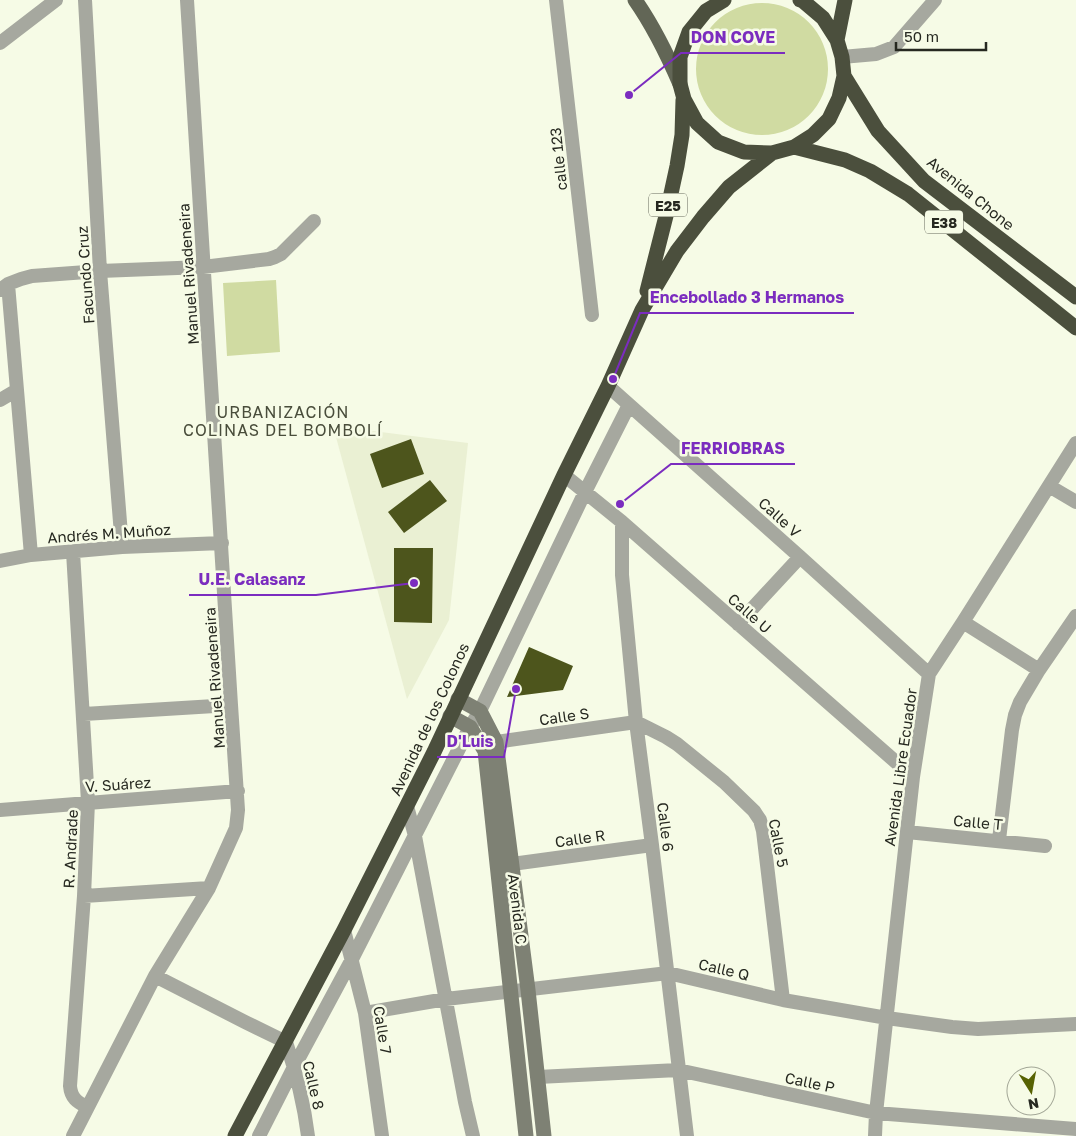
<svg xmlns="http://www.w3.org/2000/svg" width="1076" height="1136" font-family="'Golos Text',sans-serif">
<rect width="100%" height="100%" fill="#f6fbe6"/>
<path fill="#eaf0d3" d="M333 426 468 443 449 620 407 699Z"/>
<path fill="#d0dba2" d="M696 69a66 66 0 1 1 132 0a66 66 0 1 1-132 0Z
M276 280 280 352 227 356 223 283Z"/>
<path fill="#4d551c" d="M411 439 424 474 382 488 370 454Z
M430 480 447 501 404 533 388 512Z
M394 548H433L432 623 394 622Z
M529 647 573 666 563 690 507 697Z"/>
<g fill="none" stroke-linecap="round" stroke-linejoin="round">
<path stroke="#a6a89f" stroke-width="14" d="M85 0 100 271 122 547
M556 0 592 315
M0 43 56 0
M842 57 876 54 894 47 935 0
M8 284 31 555
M0 290 8 284 21 279 32 276 100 271 203 267 269 259 275 257 281 254 314 221
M608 386 800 557 929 674
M0 400 17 390
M564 475 622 522 913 777
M1049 486 1076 502
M622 522V575L636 722 652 845 687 1136
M73 552 88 802 84 896 70 1086C71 1098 77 1102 87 1107
M0 561 31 555 122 547 222 543
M963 622 1039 670
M738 624 800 557
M84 714 231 705
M496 742 636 722 666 737 677 744 724 782 754 811 760 820 763 831 783 1000
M407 806 415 836 465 1102 473 1136
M0 810 238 791
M907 832 1045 846
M999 840 1012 730 1015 715 1020 702 1039 670 1076 616
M512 864 652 845
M84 896 209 888
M344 930 365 1013 382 1136
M155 976 245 1022 286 1042C296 1072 304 1104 308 1136
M365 1013 446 999 668 973 783 1000 887 1018 952 1027 978 1029 1076 1024
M538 1077 678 1070 876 1113 1076 1129
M73 1136 155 976 209 888 236 828 238 810 231 705 187 0
M259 1136 294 1067 351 961 470 727 480 711 585 492 629 405
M875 1136 876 1113 913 777 929 674 963 622 1076 443"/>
<path stroke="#7e8174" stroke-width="15" d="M458 699 480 711 496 742 528 990 544 1136
M450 716 470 727 485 751 526 1136"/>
<path stroke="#626656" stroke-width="15" d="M635 0C654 27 667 54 680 84"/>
<path stroke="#4b4f3d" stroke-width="15" d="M724 0 706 11 689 32 680 57V84L684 99 697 123 718 142 744 152 772 153 794 147 813 135 829 119 839 98 844 76 842 57 837 40 823 18 803 1 800 0
M837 40 845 0
M844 76 878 131 924 181 1076 297
M794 147 845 160 870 171 908 194 1076 328
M647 291 667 212 677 166 682 135 683 100
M235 1136 344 930 434 752 564 475 608 386 642 310 677 251 703 217 729 187 772 153"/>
</g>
<g text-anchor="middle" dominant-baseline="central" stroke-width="5" stroke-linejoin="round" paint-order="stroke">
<g fill="#f6fbe6" stroke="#64675b" stroke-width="1">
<rect x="649" y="193.5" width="38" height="23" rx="4"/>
<rect x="925" y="210.5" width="38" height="23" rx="4"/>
</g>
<g font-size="14" font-weight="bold" fill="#262820">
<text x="668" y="205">E25</text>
<text x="944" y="222">E38</text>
</g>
<g font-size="15" fill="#262820" stroke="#f6fbe6">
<text transform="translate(558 159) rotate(-96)">calle 123</text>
<text transform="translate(971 193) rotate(39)">Avenida Chone</text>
<text transform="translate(188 274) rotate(-94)">Manuel Rivadeneira</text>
<text transform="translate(85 275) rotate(-94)">Facundo Cruz</text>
<text transform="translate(780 517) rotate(42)">Calle V</text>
<text transform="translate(109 533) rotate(-4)">Andrés M. Muñoz</text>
<text transform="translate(750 613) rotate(41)">Calle U</text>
<text transform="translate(214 678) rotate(-94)">Manuel Rivadeneira</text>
<text transform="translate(564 716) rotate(-8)">Calle S</text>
<text transform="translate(429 719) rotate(-65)">Avenida de los Colonos</text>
<text transform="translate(900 767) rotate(-82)">Avenida Libre Ecuador</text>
<text transform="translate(118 784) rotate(-4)">V. Suárez</text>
<text transform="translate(978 822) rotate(5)">Calle T</text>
<text transform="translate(666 827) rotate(83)">Calle 6</text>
<text transform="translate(580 838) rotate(-8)">Calle R</text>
<text transform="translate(779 843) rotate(79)">Calle 5</text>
<text transform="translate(70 849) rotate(-87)">R. Andrade</text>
<text transform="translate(518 909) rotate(83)">Avenida C</text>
<text transform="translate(724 969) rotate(13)">Calle Q</text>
<text transform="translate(383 1030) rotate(81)">Calle 7</text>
<text transform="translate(810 1082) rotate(12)">Calle P</text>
<text transform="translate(314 1085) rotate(77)">Calle 8</text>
</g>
<g font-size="16" letter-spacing="1" fill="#494d3b" stroke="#f6fbe6">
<text x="283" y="412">URBANIZACIÓN<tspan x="283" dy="18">COLINAS DEL BOMBOLÍ</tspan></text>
</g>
</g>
<path fill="none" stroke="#7b2cbf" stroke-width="2" d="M629 95L681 53H785M613 379L640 313H854M620 504L671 464H795M414 583L316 595H189M516 689L504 757H437"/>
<g fill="#7b2cbf" stroke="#f6fbe6" stroke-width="2">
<circle cx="629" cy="95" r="5"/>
<circle cx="613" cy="379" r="5"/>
<circle cx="620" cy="504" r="5"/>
<circle cx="414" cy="583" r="5"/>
<circle cx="516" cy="689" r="5"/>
</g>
<g font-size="16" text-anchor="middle" font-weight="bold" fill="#7b2cbf" stroke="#f6fbe6" stroke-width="5" stroke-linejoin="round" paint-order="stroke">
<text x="733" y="43">DON COVE</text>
<text x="747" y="303">Encebollado 3 Hermanos</text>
<text x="733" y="454">FERRIOBRAS</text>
<text x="252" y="585">U.E. Calasanz</text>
<text x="470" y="747">D'Luis</text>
</g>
<g transform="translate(1031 1091) rotate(169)"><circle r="24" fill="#f6fbe6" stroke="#a3a797"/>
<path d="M0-4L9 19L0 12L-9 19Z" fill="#576202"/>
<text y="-8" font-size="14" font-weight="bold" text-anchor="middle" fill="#262820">N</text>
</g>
<path d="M896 42v8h90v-8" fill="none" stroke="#262820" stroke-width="2.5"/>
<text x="904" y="42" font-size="15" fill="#262820" stroke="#f6fbe6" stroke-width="4" paint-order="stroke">50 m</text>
</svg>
